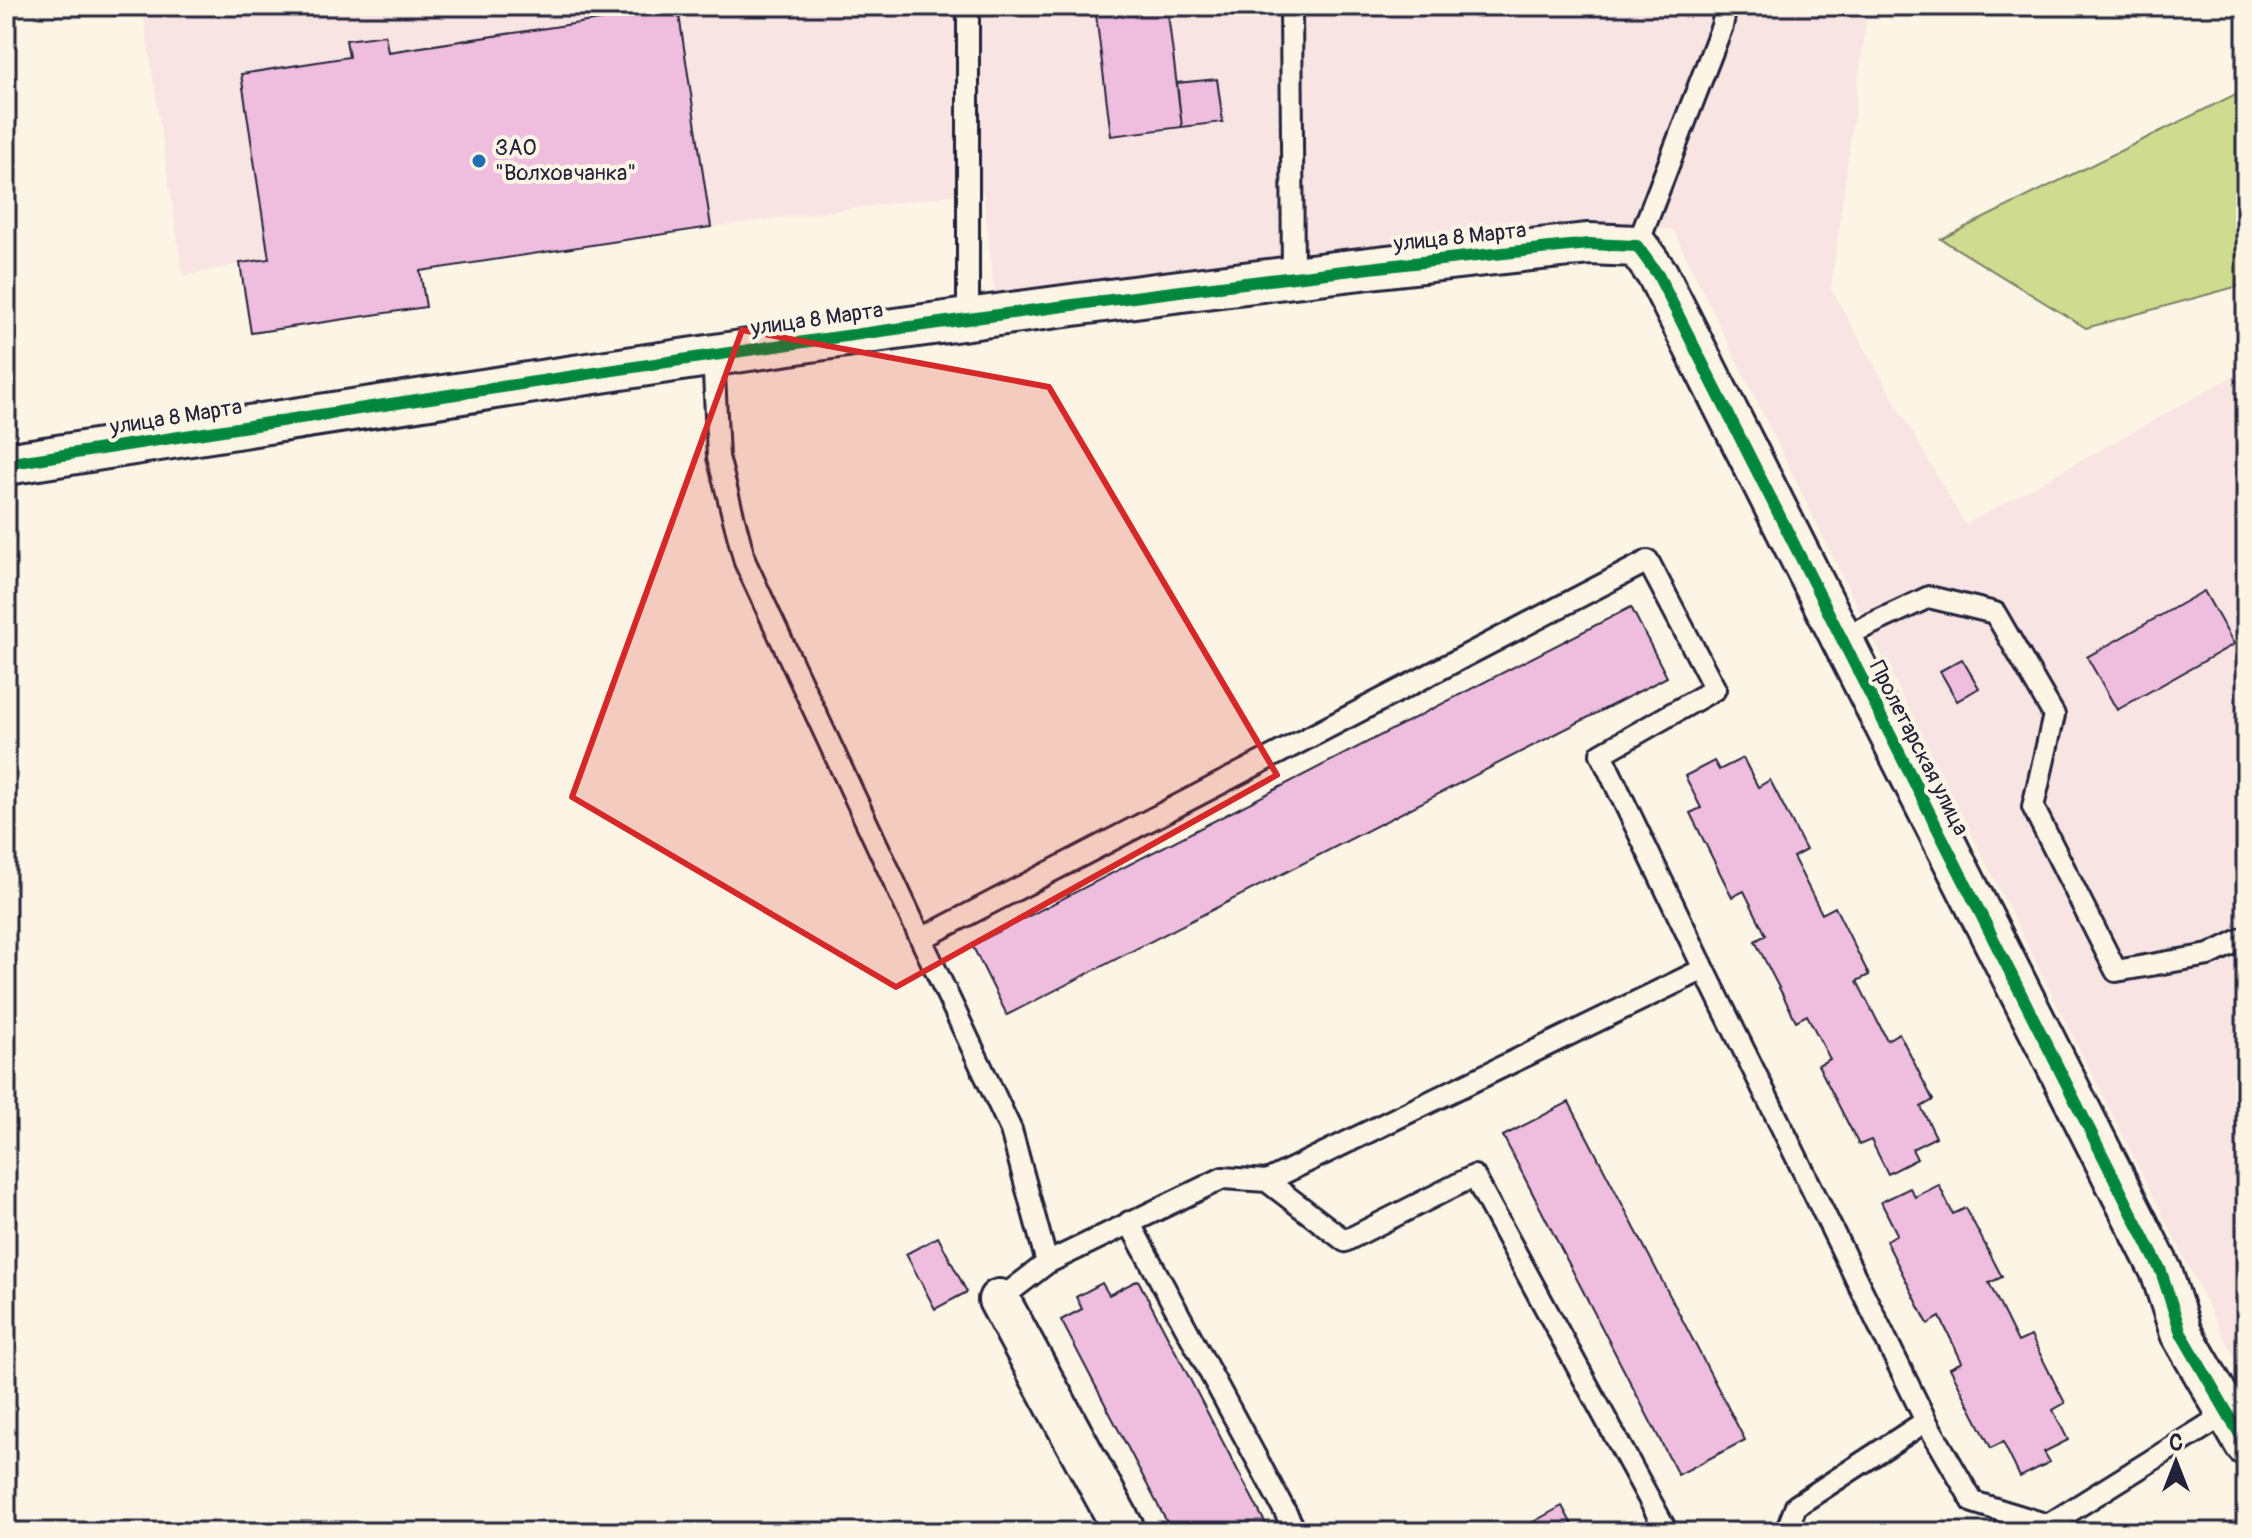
<svg xmlns="http://www.w3.org/2000/svg" width="2252" height="1538" font-family="Pangolin,sans-serif">
<rect width="100%" height="100%" fill="#fcf5e5"/>
<filter id="ink" filterUnits="userSpaceOnUse"><feTurbulence type="fractalNoise" baseFrequency=".0125" numOctaves="2"/><feDisplacementMap in="SourceGraphic" scale="16" xChannelSelector="R" yChannelSelector="G"/><feConvolveMatrix kernelMatrix="1 2 1 2 8 2 1 2 1" color-interpolation-filters="sRGB"/></filter>
<g filter="url(#ink)">
<path fill="#f8e4e3" d="M142 6H1868L1831 289 1965 525 2246 369V1381L1849 590 1673 230 1577 221 995 295 983 191 711 227 421 271 426 307 251 333 240 264 183 276Z"/>
<path fill="#cfdc8f" stroke="#787f65" stroke-width="2" d="M2246 89V284L2086 328 1941 239Z"/>
<path fill="#efbedf" stroke="#22223b" stroke-width="2" d="M1095 6H1167L1182 127 1111 136Z
M678 8 711 227 420 271 426 307 251 333 240 263 269 259 241 74 349 57 346 40 385 35 388 52Z
M1217 79 1223 122 1182 127 1177 83Z
M2204 591 2234 644 2117 710 2087 657Z
M1631 607 1667 677 1007 1015 972 945Z
M1962 659 1979 688 1957 701 1940 671Z
M1743 758 1758 787 1770 780 1806 850 1793 857 1822 914 1835 907 1869 975 1857 981 1887 1040 1899 1033 1933 1100 1921 1107 1936 1137 1912 1149 1917 1159 1888 1174 1871 1140 1859 1145 1818 1065 1830 1059 1807 1015 1796 1021 1755 941 1766 935 1744 891 1732 897 1690 813 1701 808 1685 776 1714 761 1719 770Z
M1569 1102 1745 1440 1678 1475 1503 1136Z
M1939 1185 1953 1214 1966 1208 2002 1277 1989 1283 2018 1342 2031 1336 2065 1403 2053 1410 2068 1440 2044 1452 2050 1462 2020 1477 2003 1442 1991 1448 1950 1368 1962 1362 1940 1317 1928 1324 1886 1241 1897 1234 1881 1202 1910 1188 1915 1197Z
M938 1237 967 1292 935 1309 906 1254Z
M1138 1280 1270 1532H1172L1061 1320 1082 1309 1076 1297 1102 1283 1109 1295Z
M1562 1506 1576 1532H1518L1517 1531Z"/>
<g fill="none" stroke-linecap="round" stroke-linejoin="round">
<g stroke="#22223b" stroke-width="26">
<path id="service" d="M968 6V318
M1291 6 1293 274
M1637 246 1722 26 1726 6
M713 353 718 457 745 562 921 939
M1841 638 1929 597 1995 613 2054 715 2033 807 2116 971 2209 955 2246 937
M1267 1181 1345 1241 1474 1176 1667 1532
M1129 1222 1296 1532
M1047 1263 1011 1130 921 939 1648 561 1715 689 1601 754 1704 969
M999 1300 1047 1263 1223 1178 1267 1181 1704 969 1926 1421 1973 1502 2048 1525 2229 1412
M1786 1532 1796 1506 1926 1421"/>
</g>
<g stroke="#22223b" stroke-width="46">
<path id="minor" d="M6 464C534 381 1058 298 1589 244L1637 246 1658 275 2161 1271 2181 1333 2246 1445
M999 1300 1125 1532"/>
</g>
<use href="#service" stroke="#fcf5e5" stroke-width="20"/>
<use href="#minor" stroke="#fcf5e5" stroke-width="40"/>
<g stroke="#fcf5e5" stroke-width="17">
<path id="cycleway" d="M6 464C534 381 1058 298 1589 244L1637 246 1658 275 2161 1271 2181 1333 2246 1445"/>
</g>
<use href="#cycleway" stroke="#00873e" stroke-width="12"/>
</g>
</g>
<path fill="#d62828" fill-opacity="0.2" stroke="#d62828" stroke-width="6" stroke-linejoin="round" d="M742 330 1049 387 1277 775 896 987 572 797Z"/>
<circle fill="#1f6fb2" stroke="#fcf5e5" stroke-width="3" cx="479" cy="161" r="8"/>
<g text-anchor="middle" dominant-baseline="central" stroke-width="8" stroke-linejoin="round" paint-order="stroke">
<g font-size="22" fill="#22223b" stroke="#fcf5e5" text-anchor="start">
<text x="495" y="148">ЗАО<tspan x="495" dy="25">"Волховчанка"</tspan></text>
</g>
<g font-size="22" fill="#22223b" stroke="#fcf5e5">
<text transform="translate(1460 237) rotate(-6)">улица 8 Марта</text>
<text transform="translate(817 319) rotate(-8)">улица 8 Марта</text>
<text transform="translate(176 417) rotate(-9)">улица 8 Марта</text>
<text transform="translate(1919 748) rotate(63)">Пролетарская улица</text>
</g>
</g>
<rect width="2252" height="1538" fill="none" stroke="#fcf5e5" stroke-width="32"/>
<rect x="16" y="16" width="2220" height="1506" fill="none" stroke="#22223b" stroke-width="3" filter="url(#ink)"/>
<g transform="translate(2176 1462)" stroke="#fcf5e5" stroke-width="6" paint-order="stroke">
<path d="M0-6L14 30L0 20L-14 30Z" fill="#22223b"/>
<text y="-12" font-size="22" font-weight="bold" text-anchor="middle" fill="#22223b">С</text>
</g>
</svg>
